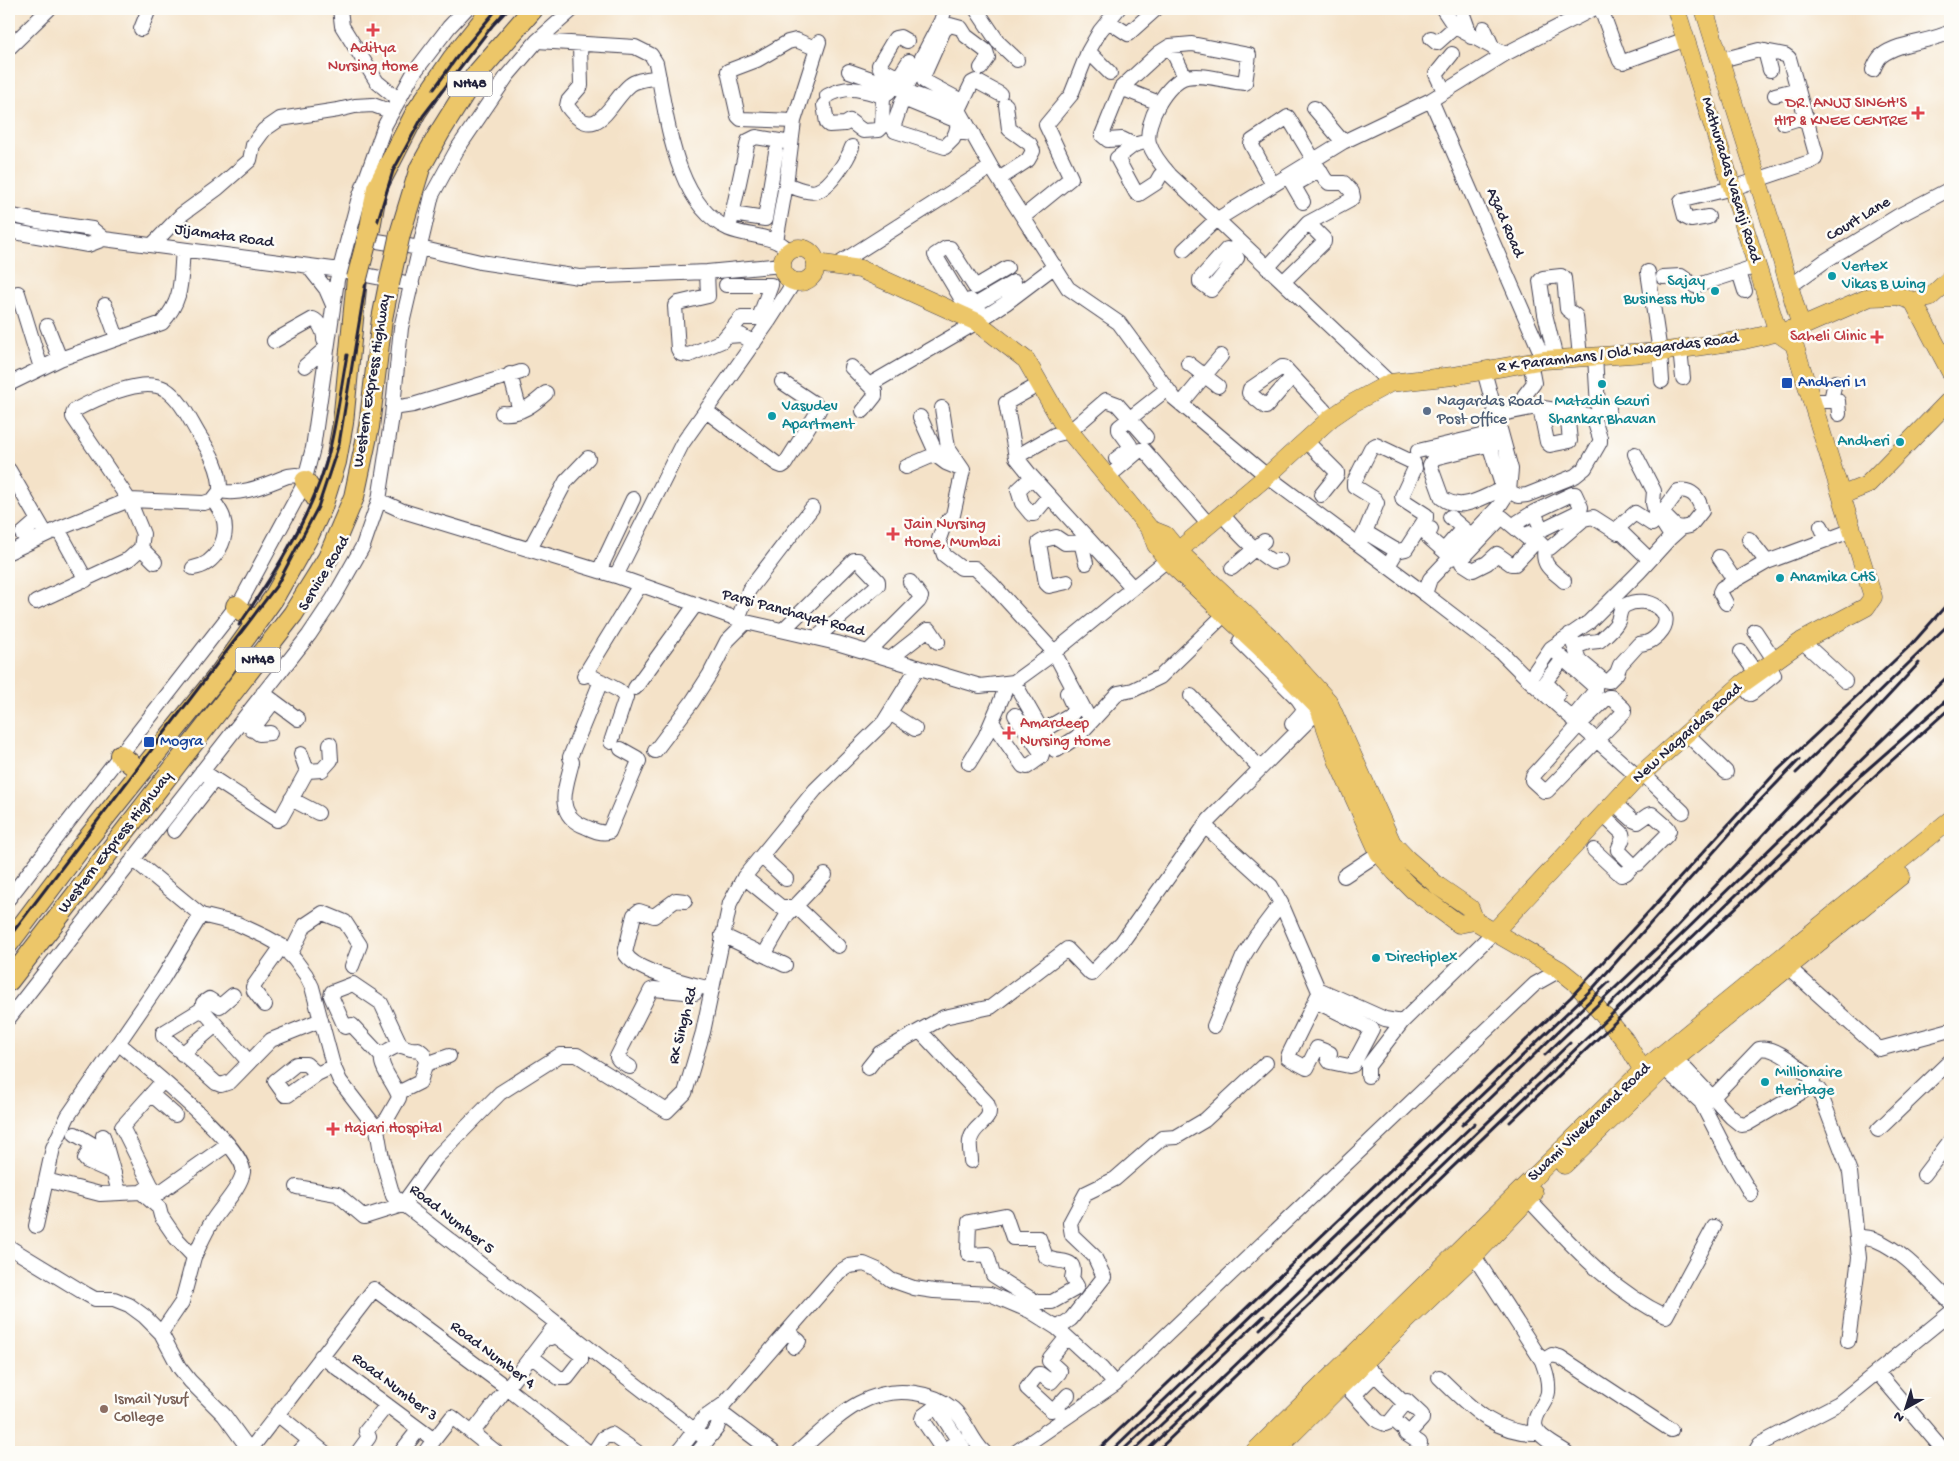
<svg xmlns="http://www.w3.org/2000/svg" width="1959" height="1461" font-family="'Gochi Hand',sans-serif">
<rect width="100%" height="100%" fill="#fdfcf7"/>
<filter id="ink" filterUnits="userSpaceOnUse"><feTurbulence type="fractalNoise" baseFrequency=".02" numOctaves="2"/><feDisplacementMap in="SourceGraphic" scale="10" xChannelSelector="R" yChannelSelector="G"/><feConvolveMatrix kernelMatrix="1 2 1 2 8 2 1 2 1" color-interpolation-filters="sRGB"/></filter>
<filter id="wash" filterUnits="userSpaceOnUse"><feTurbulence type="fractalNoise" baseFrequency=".0096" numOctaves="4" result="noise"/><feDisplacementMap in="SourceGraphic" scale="20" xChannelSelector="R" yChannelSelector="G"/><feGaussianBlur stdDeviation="1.12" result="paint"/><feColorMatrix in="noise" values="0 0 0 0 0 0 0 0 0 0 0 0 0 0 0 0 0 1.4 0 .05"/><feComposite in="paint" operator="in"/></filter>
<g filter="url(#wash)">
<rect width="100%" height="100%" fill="#f4e2c8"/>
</g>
<g filter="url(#ink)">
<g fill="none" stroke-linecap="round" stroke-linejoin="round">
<g stroke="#423f50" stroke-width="16">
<path id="minor" d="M340 9 342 26 377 82 399 100
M976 9 998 42 1017 60
M1443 9 1455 27 1505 54
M1461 9 1471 37
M1601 9 1620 61 1623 62 1686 39
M1108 21 1128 34 1156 9
M1484 28 1493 48
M141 29 149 9
M1431 38 1437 43 1455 27
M537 41 635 47 651 55 656 63C667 115 674 204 729 229 743 235 767 236 777 242 782 244 786 248 790 251
M907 41 900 37 895 38 879 65 880 68 897 77 900 75 909 61
M580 44 581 86 568 101 567 106C597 147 610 101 630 85 637 79 650 79 659 77
M9 48 49 9
M1765 51 1770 70
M1091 54 1110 73
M1873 70C1875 65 1878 59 1881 56 1901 41 1929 43 1950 32
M849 71 959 110 991 167
M1185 77 1170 46 1192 44 1249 55 1245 83C1227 82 1205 73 1187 77 1167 81 1144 123 1149 143 1153 155 1162 166 1170 175L1390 383
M1121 88 1102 135 1108 140 1122 139 1134 145 1141 143
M905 90 941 21 945 9
M1444 91 1436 74 1452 54
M1775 95 1798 89
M827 96C849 84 861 90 883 96L889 92
M956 98 924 81 923 77 944 30 950 25 961 28 966 36 986 51 988 58 981 68
M1431 100 1544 360
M1159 103 1121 88 1159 53 1170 46
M824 105 827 123 829 125 845 124 850 121 863 131 879 130 882 127 883 96
M1314 108 1343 142
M959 110 972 83 976 81 1000 94
M794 121 741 119 738 116 728 71 757 60 788 42 796 40 815 48
M1784 123 1806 116
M956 132 953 139 945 147 895 131 893 128 902 101 906 100 955 120 958 124 956 132 973 134
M1134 145 1117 158 1136 193 1139 194 1156 183 1160 176 1166 170
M1288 176 1303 202
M999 179 1028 160 1033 151 1030 144 1009 129 1006 105
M786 184C794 187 808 194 817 191 830 187 848 159 852 147
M1294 185 1320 170
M732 214 765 219 776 152
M9 215 37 221 92 229 104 239
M1023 217 1071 178 1046 125 1071 95 1088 52 1100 31 1118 9
M1708 217 1691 220 1685 217 1681 202 1683 200 1733 188 1810 162 1815 159 1816 154 1789 58 1785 55 1759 50 1721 60
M729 229 748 141 756 137 791 143
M9 231 88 245 104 239 340 270 412 284
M359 238 420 248 480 262 579 277 707 272 782 265
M776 241 786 184 794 121 819 42
M152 245 181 215 218 188 250 160 253 145 264 130 280 119 338 110 355 106 373 105 392 112
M1184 250 1216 220 1343 142 1431 100 1505 54 1593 9
M1232 251 1237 258 1211 290 1200 282V279L1227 249 1232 251 1240 242
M837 265 991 167 1068 288 1119 323 1174 398 1267 476 1425 594
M308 266 326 289 333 305
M1267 268 1308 223 1349 201 1353 197 1352 192 1344 183H1329L1325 179 1288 117 1252 141 1251 144 1273 185
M707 272 708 296 678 303 675 306 678 349 681 354 689 355 722 341 741 318H759L769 321
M1648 272 1660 352 1662 381
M1739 272 1745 291
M1663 277 1681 276 1695 286 1757 266
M1283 282 1324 242V239L1308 223
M726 285H771L759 318
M1789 287 1825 261 1898 216 1950 189
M18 293 41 368
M105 305 117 338
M975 305 1014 282
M985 317 970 300 965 302 962 300 935 255 946 248H950L975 287 1007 268
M47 326 60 359
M728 336 741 335 754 343
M274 341 313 319C319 321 325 334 324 340
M1680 349 1683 378
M1595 356 1598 407 1599 409 1609 408
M1556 359 1545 314 1540 281 1543 278 1561 276 1564 278 1567 309 1576 316 1580 357
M1188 363 1218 386
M305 366 327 347
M851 367 875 391V396L863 411
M1484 371 1511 469 1509 491 1500 505 1430 579 1425 594 1502 653 1529 680 1638 777
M510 374 520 411
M1292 377 1266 407 1249 393 1250 389 1282 367H1284L1331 418
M9 384 60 359 162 323C184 298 180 281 183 250
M869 385 977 322 1006 303 1055 266
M1524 396 1534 383 1530 362
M1831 400 1835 382
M1813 401H1838L1839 414
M1181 404 1221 356
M393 408 413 405 521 372
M942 408 948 448 963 470 953 515 944 525 939 539 944 555 961 568H975L991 583 1054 652 1091 722
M1540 408 1547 442 1550 445 1570 441 1567 412
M706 411 777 464 782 466 785 464 819 410 815 404 782 382
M502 413C521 415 534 404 546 393
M1496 415 1537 407 1587 415 1594 420 1600 438V442L1585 468 1575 476 1527 495 1518 496 1501 487
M920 417 938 457 946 463 963 470
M1306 441 1337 472V475L1321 495
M1489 444 1501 482V487L1498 491C1479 499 1461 512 1442 498L1430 465 1434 458 1503 441
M1418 451 1490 434
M1016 457 1006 403 1040 384
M1116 459 1129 449 1130 445 1119 430V427L1167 389
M906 467 936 454
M9 470 46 534
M1032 477 1018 490 1022 503 1031 514H1034L1049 496
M1108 477 1140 450H1144L1209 525
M220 491C243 496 266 484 288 476L296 475 305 481
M379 500 403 511 616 576 746 622 837 643 980 686 1014 682 1047 658 1167 560
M1222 514C1238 533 1252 549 1273 562L1280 560
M1450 517 1470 534
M1502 517 1531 541 1532 546 1515 564H1511L1497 554 1487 563 1473 570 1462 563V559Z
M1518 522 1534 512 1572 494H1575L1581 507 1580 511 1543 529 1541 528 1534 512
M1821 526 1827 540
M58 529 86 580
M1431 529 1428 535 1429 538 1452 558
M1365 532 1397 551
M1530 533 1545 548H1550L1584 519 1593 517 1618 533
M22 534 38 520
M1670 538 1681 528 1690 526 1702 511C1699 498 1692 488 1678 491L1664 510 1663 514 1675 526 1681 528
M1749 539 1767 562
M1081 542 1086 563
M1358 544 1365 532 1377 503 1375 499 1354 486V482L1371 448 1376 445 1414 463 1415 468 1402 496 1403 500 1426 515V518L1406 549 1397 551 1388 566
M141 548 155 562
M1545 548C1541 566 1552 570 1564 581
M530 549 566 481 588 458
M1444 550 1463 528
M9 552 58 529 129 500 204 503 213 500 220 491
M1719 557 1735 581
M1650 560 1619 530V527L1635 513 1652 524 1658 516
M193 568C215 565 230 539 223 517 221 511 216 505 213 500
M1232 568 1264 541
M599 571 633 499
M616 576 682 444 769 321 794 282
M1067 582 1049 586 1046 583 1039 543 1044 540 1056 537 1065 543 1091 542
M1133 588 1032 477 1016 457 1054 435 1070 431 1106 400 1117 404 1146 437
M36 602 129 559 141 548 143 534 129 500 73 417V414L75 410C96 399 142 376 165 389 180 398 190 420 199 435 210 452 221 470 220 491
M1726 603 1720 592 1722 588 1767 562 1853 530
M738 619 749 590 812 508
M783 630 854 560H858L878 581V585L816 638
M1755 631 1775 661
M1570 634 1579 660 1603 680 1609 681 1617 673 1620 665 1639 644C1649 643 1653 640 1659 634 1680 612 1646 594 1626 605 1619 608 1620 615 1618 621 1615 628 1605 636 1599 641L1589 642 1575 647
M1240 641 1298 699 1304 708 1301 714 1292 724
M1802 641 1845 681
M1551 648 1595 687V691L1572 719
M868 652 919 601 921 597 910 582
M1741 652 1762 681
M890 659 927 630H930L938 642
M584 676 640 585
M593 677 618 690 626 697 611 742
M1529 680 1551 648 1589 622 1639 572 1670 538 1669 533 1655 511 1653 503 1654 491 1635 454
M601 681 570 757 572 762C566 787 553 815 586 827 593 830 600 834 609 832L639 761 637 758 621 749
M1014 682 1042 731 1073 713 1074 708 1067 693
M1742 684 1750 694 1752 693 1774 675 1769 665
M635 688 696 604
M263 693 298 719
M1558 695 1545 682 1563 659
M1191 696 1260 768
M1608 697H1611L1624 709V712L1547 791H1544L1532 780 1533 776 1579 725Z
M890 713 915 729
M992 722 1023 766 1027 767 1041 757 1042 754 1015 715
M246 724 259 734 270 733
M252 730 274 701
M1042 731 1055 750H1057L1077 737 1118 693 1133 690 1160 677 1224 615
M1687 734 1726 772
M655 751 692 702 710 674 727 641 746 622
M301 754 307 771
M969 763 985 737 1008 684
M202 771 277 820 281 818 307 771 322 770 331 760 330 744
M1642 773 1683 812
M291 799 318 813
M1603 815 1622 833 1623 838 1618 850 1633 865 1638 864 1667 835 1669 830 1667 827 1652 814 1648 815 1638 822 1633 820 1614 803
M1205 826 1271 886 1281 903 1318 989 1385 1019 1402 1022 1494 932
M174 831 214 780
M1594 850 1621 875 1626 873 1633 865
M761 856 786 879
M133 859 201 915 238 924 266 937 282 946 295 960 306 975 312 987 333 1065 340 1081 377 1129 382 1158 393 1196 707 1440
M1344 876 1379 853
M744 877 781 907H797L800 910 838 946
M9 898 242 599 303 486 313 448 337 280 358 201 385 125 413 74 449 27 466 9
M685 901 676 900 654 916 639 911 634 915 625 953C634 972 691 984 711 989
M722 935 785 965
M290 955 305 925 323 913 345 922 360 945 352 966
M764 955 787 915 825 875
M1789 968 1879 1049 1950 1030
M233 995 220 1006 209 999 203 1003 202 1009 249 1062
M1315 1001 1372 1029 1353 1065 1349 1066 1330 1062 1328 1059 1330 1053 1317 1048 1307 1068 1288 1058 1289 1054 1320 991
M265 1005 254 991 253 987 282 946
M202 1009 166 1031 163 1033V1036L216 1083 221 1085 230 1082 271 1040 321 1020
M9 1018 309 635 333 599 363 546 379 500 392 416 401 328 432 195 458 148 507 76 537 41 573 9
M1214 1026 1243 957 1256 936 1281 903
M920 1031 987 1103C996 1122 973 1123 970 1141 969 1147 971 1155 971 1161
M118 1043C140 1061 247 1148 243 1172 241 1187 221 1207 213 1220 205 1232 200 1245 194 1257
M182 1054 216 1025
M382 1057 352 1025 345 1027 331 996 332 992 353 984 381 1003 401 1046
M1676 1059 1731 1117 1741 1125 1747 1124 1807 1089 1813 1081 1811 1077C1798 1067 1776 1045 1759 1049L1713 1097
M630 1067 619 1060 617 1057 651 990 654 989 695 993
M868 1068 880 1053 944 1017 991 1007 1067 949 1091 974 1122 942 1209 820 1325 704
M1664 1068 1701 1102 1731 1160 1751 1194
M317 1074 288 1095H285L275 1081 296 1064H306L317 1074 334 1066
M1368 1076V1066L1402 1022
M1819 1090 1850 1172 1859 1258 1848 1341
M398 1093 420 1082 426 1062
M151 1094 175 1115
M377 1129 387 1119 399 1098C397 1084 369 1059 389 1050 392 1048 396 1046 400 1046 407 1046 408 1051 418 1049L423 1053 426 1062 429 1063 449 1056
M1878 1130 1950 1061
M75 1134 92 1144
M103 1136 119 1192
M100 1166 95 1146 92 1144 85 1159 87 1161 114 1173
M1924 1175 1950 1141
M46 1180 100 1194 141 1192 159 1208 161 1216 176 1238 194 1257 182 1302 161 1333
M151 1185 157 1193H159L228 1144
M297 1187 337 1194 364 1217 402 1205 436 1158 500 1093 560 1055H577L667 1111 685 1093 703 1032 730 903 744 877 815 790 884 722 918 667
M141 1192 151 1185 122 1127 163 1081
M1528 1199C1570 1243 1610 1290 1666 1316L1714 1227
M1005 1215 1013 1238H1039L1046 1257C1059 1265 1078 1255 1072 1278L1077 1286 1075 1289 1052 1302H1036L993 1275 987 1254 971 1255 968 1253 969 1222Z
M36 1226 53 1148 68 1116 163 978 201 915
M1857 1237C1864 1237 1871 1237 1876 1240 1905 1252 1928 1281 1950 1302
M9 1247 86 1294 95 1299H114L129 1305 144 1316 161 1333 179 1367 190 1381 224 1415 251 1452
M1474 1256 1542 1361C1546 1372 1549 1381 1548 1392 1547 1403 1531 1417 1536 1428 1540 1438 1557 1446 1566 1452
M1057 1328 1071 1319 1104 1277 1094 1256 1072 1235 1070 1223 1086 1193 1115 1179 1162 1138 1176 1137 1205 1120 1266 1063
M787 1332 799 1341 794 1347
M321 1356 434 1440 425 1452
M531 1356 559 1378H567L581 1360V1355L556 1336 551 1338
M1542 1361 1552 1355 1560 1357 1671 1430
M1877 1372 1945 1452
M1439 1377C1469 1406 1495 1435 1539 1433
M1343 1383 1378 1421 1385 1424 1390 1422 1403 1406V1402L1363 1363
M1354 1395 1375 1374
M942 1402 923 1416 922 1419 943 1450 959 1441
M936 1406 963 1448
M1056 1408 1068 1395
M716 1409 773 1452
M277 1414 324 1452
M1065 1418 1056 1408 1051 1410 1027 1388 1038 1374H1040L1051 1382 1059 1373 1060 1371 1049 1361 1050 1358 1067 1337
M1393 1419 1406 1431 1410 1432 1422 1419V1415L1407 1401 1403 1402
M1406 1431V1434L1420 1443
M473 1432 556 1324
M434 1440 452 1417 496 1452
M250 1450 374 1289 507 1388 588 1452
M299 1452 310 1441
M358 1452 369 1437 366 1431 387 1405
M401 1452 419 1429
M594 1452 603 1438 611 1434 637 1452
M678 1452 704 1418 724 1404 839 1272 849 1266 864 1264 878 1270 891 1280 914 1288 934 1291 990 1294 1030 1311 1057 1328 1102 1369 1115 1384
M698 1452 717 1428 723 1407
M798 1452C833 1422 864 1385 915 1393 930 1395 941 1399 953 1409 966 1420 971 1440 984 1452
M1016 1452 1115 1384 1535 984 1560 970
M1755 1452 1760 1444 1839 1403 1950 1313"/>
</g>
<g stroke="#423f50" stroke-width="19">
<path id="major" d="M1704 9 1771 223 1800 323 1801 327 1797 337
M782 265a17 17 0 1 1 34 0a17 17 0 1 1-34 0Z
M816 263 860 269 977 322 1026 360 1061 421 1150 529 1156 545 1167 560 1261 648 1319 708 1337 760 1379 853 1395 872 1413 890 1459 924 1475 921
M1913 301 1950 371
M1842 495 1867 485 1950 400
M1150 529 1165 535 1178 551 1273 640 1328 701 1392 843 1407 859 1438 886 1470 908 1475 921 1560 970 1575 982 1624 1039 1648 1079
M1167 560 1267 476 1331 418 1353 403 1390 383 1453 376 1544 360 1660 352 1744 340 1801 327 1870 297 1898 296 1913 301 1929 298 1950 279
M1494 932 1638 777 1742 684 1802 641 1866 607 1873 597 1794 344 1778 333 1676 9
M1564 1165 1664 1068 1901 876
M1254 1452 1642 1071 1950 820
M1274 1452 1406 1321 1474 1256 1534 1193"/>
</g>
<g stroke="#423f50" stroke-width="22">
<path id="highway" d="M370 228 377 188 416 112 453 58 492 9
M400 234 420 168 440 132 475 76 533 9
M305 481 322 507
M236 606 256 623
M120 755 141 772
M9 943 85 842 218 676 273 599 308 537 322 507 336 462 343 423 357 278
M9 981 293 614 328 558 354 497 369 427 382 319 389 284"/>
</g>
<use href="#minor" stroke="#fff" stroke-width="14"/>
<use href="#major" stroke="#ecc669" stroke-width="18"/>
<use href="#highway" stroke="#ecc669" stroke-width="20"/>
<path stroke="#22223b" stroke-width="3" d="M434 89 457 57 497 9
M239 625C272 577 307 523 325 467 336 431 340 392 347 355
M1796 773 1950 623
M9 937 277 585 318 507 339 444 374 233 393 171 423 116 492 26 508 9
M1608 1006 1950 674
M1545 1055 1661 944 1818 776 1869 717 1919 663
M1510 1122 1868 782 1950 708
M1462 1125 1609 982
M1260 1329 1475 1123
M1096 1452 1571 997 1779 769 1912 644 1950 601
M1110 1452 1594 987 1751 810 1799 760
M1121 1452 1264 1316
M1132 1452 1196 1392
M1145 1452 1570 1043
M1156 1452 1861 775 1950 697"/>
<g stroke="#423f50" stroke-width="22" stroke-linecap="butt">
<path id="highway-bridge" d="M357 278 370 228
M389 284 400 234"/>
</g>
<use href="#highway-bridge" stroke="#ecc669" stroke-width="20"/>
</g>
</g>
<g fill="#e0444e" stroke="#fdfcf7" stroke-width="2">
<path d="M370.5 22.5h5v5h5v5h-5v5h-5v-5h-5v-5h5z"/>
<path d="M1915.5 105.5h5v5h5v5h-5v5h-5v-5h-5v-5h5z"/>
<path d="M1874.5 329.5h5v5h5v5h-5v5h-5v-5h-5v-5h5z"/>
<path d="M890.5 526.5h5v5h5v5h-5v5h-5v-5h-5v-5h5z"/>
<path d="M1006.5 725.5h5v5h5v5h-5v5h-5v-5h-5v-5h5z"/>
<path d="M330.5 1121.5h5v5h5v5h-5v5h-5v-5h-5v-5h5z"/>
</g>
<g fill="#0f9aa8" stroke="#fdfcf7" stroke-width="2">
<circle cx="1832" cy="276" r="5"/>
<circle cx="1715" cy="291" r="5"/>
<circle cx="1602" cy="384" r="5"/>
<circle cx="772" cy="416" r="5"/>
<circle cx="1900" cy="442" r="5"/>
<circle cx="1780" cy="578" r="5"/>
<circle cx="1376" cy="958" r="5"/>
<circle cx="1765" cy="1082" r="5"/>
</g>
<g fill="#1a4fb4" stroke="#fdfcf7" stroke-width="2">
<rect x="1781" y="377" width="12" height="12" rx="2.5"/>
<rect x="143" y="736" width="12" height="12" rx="2.5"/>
</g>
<circle fill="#5c6f8a" stroke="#fdfcf7" stroke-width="2" cx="1427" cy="411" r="5"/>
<circle fill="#8d6e63" stroke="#fdfcf7" stroke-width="2" cx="104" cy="1409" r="5"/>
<g text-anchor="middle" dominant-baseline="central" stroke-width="5" stroke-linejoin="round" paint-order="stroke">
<g fill="#fdfcf7" stroke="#646373" stroke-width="1">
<rect x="447.5" y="71.5" width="45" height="25" rx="4"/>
<rect x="235.5" y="647.5" width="45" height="25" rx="4"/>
</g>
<g font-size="15" font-weight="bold" fill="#22223b">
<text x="470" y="84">NH48</text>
<text x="258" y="660">NH48</text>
</g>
<g font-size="16" fill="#be3a42" stroke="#fdfcf7" text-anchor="start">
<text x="373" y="49" text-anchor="middle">Aditya<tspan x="373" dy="18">Nursing Home</tspan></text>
<text x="1907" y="104" text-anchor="end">DR. ANUJ SINGH'S<tspan x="1907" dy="18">HIP &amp; KNEE CENTRE</tspan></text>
<text x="1866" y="337" text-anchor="end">Saheli Clinic</text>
<text x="904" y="525">Jain Nursing<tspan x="904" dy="18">Home, Mumbai</tspan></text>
<text x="1020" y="724">Amardeep<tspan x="1020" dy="18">Nursing Home</tspan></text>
<text x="344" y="1129">Hajari Hospital</text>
</g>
<g font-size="16" fill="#22223b" stroke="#fdfcf7">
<text transform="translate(1730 180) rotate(73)">Mathuradas Vasanji Road</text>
<text transform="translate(1859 220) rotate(-31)">Court Lane</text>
<text transform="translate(1504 223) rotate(67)">Azad Road</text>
<text transform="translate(224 237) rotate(8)">Jijamata Road</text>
<text transform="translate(1618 354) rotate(-7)">R K Paramhans / Old Nagardas Road</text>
<text transform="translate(373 381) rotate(-81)">Western Express Highway</text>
<text transform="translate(325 574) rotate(-59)">Service Road</text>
<text transform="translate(793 614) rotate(15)">Parsi Panchayat Road</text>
<text transform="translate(1688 734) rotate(-42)">New Nagardas Road</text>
<text transform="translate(116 843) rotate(-52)">Western Express Highway</text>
<text transform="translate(684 1026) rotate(-76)">RK Singh Rd</text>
<text transform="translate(1590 1123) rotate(-44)">Swami Vivekanand Road</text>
<text transform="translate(451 1220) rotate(38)">Road Number 5</text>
<text transform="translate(492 1356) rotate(37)">Road Number 4</text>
<text transform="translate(394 1388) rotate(37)">Road Number 3</text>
</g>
<g font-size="16" fill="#0d838f" stroke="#fdfcf7" text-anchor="start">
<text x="1842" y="267">Vertex<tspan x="1842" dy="18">Vikas B Wing</tspan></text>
<text x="1705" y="282" text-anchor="end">Sajay<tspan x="1705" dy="18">Business Hub</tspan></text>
<text x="1602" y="402" text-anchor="middle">Matadin Gauri<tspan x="1602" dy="18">Shankar Bhavan</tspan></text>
<text x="782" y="407">Vasudev<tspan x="782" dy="18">Apartment</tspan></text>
<text x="1890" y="442" text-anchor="end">Andheri</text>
<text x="1790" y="578">Anamika CHS</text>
<text x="1386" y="958">Directiplex</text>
<text x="1775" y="1073">Millionaire<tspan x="1775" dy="18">Heritage</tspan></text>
</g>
<g font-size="16" fill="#164399" stroke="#fdfcf7" text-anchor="start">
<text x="1798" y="383">Andheri L1</text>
<text x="160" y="742">Mogra</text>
</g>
<g font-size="16" fill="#4e5e75" stroke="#fdfcf7" text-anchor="start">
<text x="1437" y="402">Nagardas Road<tspan x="1437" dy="18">Post Office</tspan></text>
</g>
<g font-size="16" fill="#785e54" stroke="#fdfcf7" text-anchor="start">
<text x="114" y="1400">Ismail Yusuf<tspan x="114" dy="18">College</tspan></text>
</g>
</g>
<rect width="1959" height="1461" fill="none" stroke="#fdfcf7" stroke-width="30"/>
<g transform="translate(1906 1408) rotate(219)" stroke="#fdfcf7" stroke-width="4" paint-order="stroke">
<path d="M0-4L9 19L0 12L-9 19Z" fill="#22223b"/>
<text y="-8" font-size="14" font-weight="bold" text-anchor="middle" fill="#22223b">N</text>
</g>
</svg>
